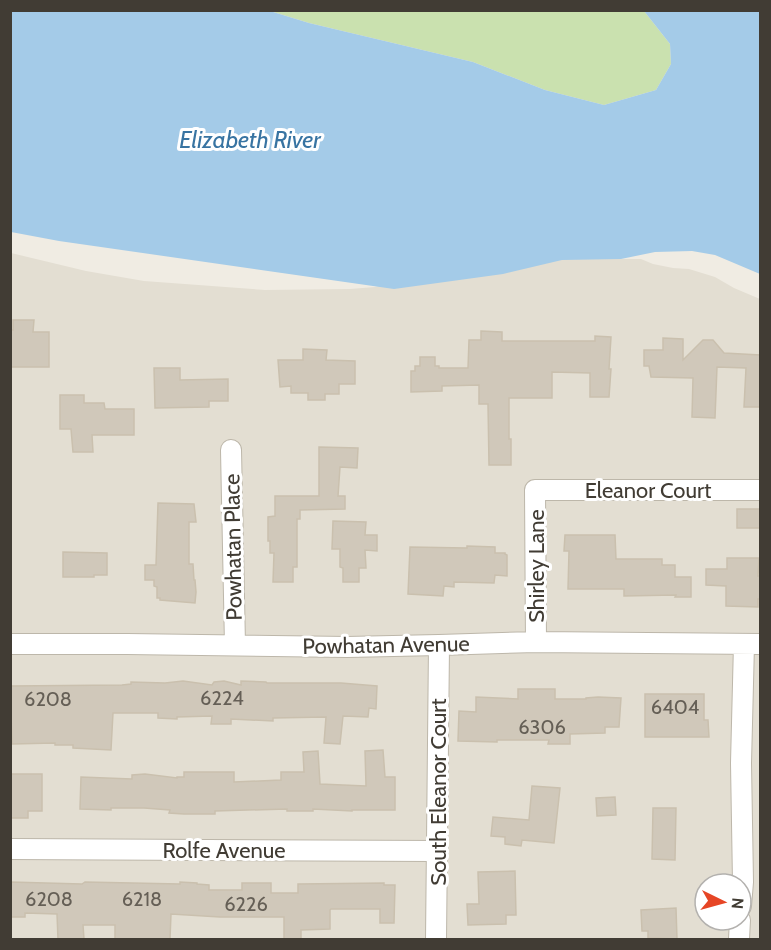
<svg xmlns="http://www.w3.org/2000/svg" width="771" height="950" font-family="Cabin,sans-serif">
<rect width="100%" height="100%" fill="#f0ece3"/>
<path fill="#e3ded2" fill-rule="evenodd" d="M11 253 86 271 144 281 265 290 350 289 375 287 401 280 586 254 621 259H641L653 264 673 268 689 269 715 277 734 288 760 299V939L11 940ZM705 884H741V920H705Z"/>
<path fill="#cae1af" d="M270 11H644L670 44 671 64 656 90 604 105 545 90 473 62 309 23Z"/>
<path fill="#a4cbe8" d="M10 11H270L309 23 473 62 545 90 604 105 656 90 671 64 670 44 644 11H760V274L715 255 692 251 655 252 621 259 562 260 503 274 394 289 59 241 11 232Z"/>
<path fill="#d0c8ba" stroke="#cac0ae" stroke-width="1.5" d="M13 320H34L33 332H49V367H10V330H13Z
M481 331 502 332V341H595V336L611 337 609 369H611L609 397H590V373L552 372V398H509V439H511V465H489L488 404H479V385L442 386V391L411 392V371H415V366H420V357H435V366H439V368H468L469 340H481Z
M663 338 683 339V360L703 340H713L724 353 760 355V407H744L746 368 717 367 715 418 692 417 693 378 651 377 649 366H644V350H663Z
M303 349 327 350 326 360 355 361V384H339V394H325V400H308V393H291V386L280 387 278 360H303Z
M154 368H180V380L228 379V401H209V407L155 408Z
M60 395H84V403H104L105 409H134V435H92L93 452H73L71 429H60Z
M319 447 358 448 357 468 340 467 338 496H345V509L300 510V519H297V567H293V582H273L274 553H270V541H268V517L275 516V496H319Z
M158 503 194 504 196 522H189V564H193L194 580H195L196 592 195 603 160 600V598H157V587L154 586V580H145V565H156Z
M737 509H760V528H737Z
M333 521 366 522 365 535H377V551L365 550 366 568H359V582H343V568L340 567V549H332Z
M565 535H615L616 559H662V565H675V577H691V597H675L676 595 624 596V589H568L569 551H564Z
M467 546 495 547V553H505V554L507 555V576L495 575 494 583 454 582V587L444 586 443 596 408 594 410 547 467 548Z
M63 552 107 553V575H94V577H63Z
M727 558H759L758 576H760V599H758V607L726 606V586L706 585V569H727Z
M183 681 212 685 214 682 224 681 241 685V681L266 682 267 683H341L377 686 376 709 369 708 368 717 343 716 340 744 324 743 326 717 273 718V721L231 719V724H211L212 716 177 717V719L158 718V713H113L111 750 73 748V745H55V743L12 744 10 686 122 685 131 684V682L165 683Z
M518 689H555V699H586V698L598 697 621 698 619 727H605V733L570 734V744H548L549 740H497V742L458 741 459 711 476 712V697L518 699Z
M645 694H704V720H708L709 737H645Z
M383 750 385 777H395V810H352V811L313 809V811H287V809L215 811V814H184L169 813 170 810 144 808H111V810L80 809 81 777 132 779V775L145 774 177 778V777H184V772H234V782L281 780V772H304L303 752 318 751 320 784 366 786 365 751Z
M10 774H42V811H28V818H10Z
M532 786 560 788 554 843 522 840 521 846 505 844V837L491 836 493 817 529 820Z
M615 797 616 815 597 816 596 798Z
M653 808H676L675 860 652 859Z
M515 871 516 915H506V924L468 925 467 904H479L478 872Z
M10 882 82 884 85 882 180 884V882L197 883V884L209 885V890H242V883H271V893H298V884L384 883V885H395L394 923H380V909H331L330 910V929L301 930V939H284V917H220L171 914 170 939H115V925H83L84 939H58L57 914 25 913V917H10Z
M676 908 677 939 648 938V931H642L641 910Z"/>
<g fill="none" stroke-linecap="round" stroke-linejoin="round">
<g stroke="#bdb7aa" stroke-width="22">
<path id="minor" d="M231 450 235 645
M536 642 535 490H760
M10 644H127L347 647 439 645 536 642 760 644
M10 849 438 851
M741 906 743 882 741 763 744 644
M739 939 740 920
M436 940 439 645"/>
</g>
<use href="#minor" stroke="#fff" stroke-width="20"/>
</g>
<g text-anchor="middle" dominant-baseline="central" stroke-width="6" stroke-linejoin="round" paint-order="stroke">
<g font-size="20" fill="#655f56">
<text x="222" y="698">6224</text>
<text x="48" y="699">6208</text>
<text x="675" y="707">6404</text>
<text x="542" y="727">6306</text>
<text x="49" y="899">6208</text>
<text x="142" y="899">6218</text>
<text x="246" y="904">6226</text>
</g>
<g font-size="22" fill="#413c34" stroke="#fff">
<text x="648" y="490">Eleanor Court</text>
<text transform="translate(233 547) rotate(-91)">Powhatan Place</text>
<text transform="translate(536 566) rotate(-90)">Shirley Lane</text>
<text transform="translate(386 645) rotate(-1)">Powhatan Avenue</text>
<text transform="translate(438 792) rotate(-90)">South Eleanor Court</text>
<text x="224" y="850">Rolfe Avenue</text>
</g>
<g font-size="24" font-style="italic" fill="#3874a2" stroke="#fff">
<text x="250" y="139">Elizabeth River</text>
</g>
</g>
<rect width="771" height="950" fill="none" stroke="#413c34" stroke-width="24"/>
<g transform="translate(723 902) rotate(95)"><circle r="28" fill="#ffffff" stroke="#b3b1ae" stroke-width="1.5"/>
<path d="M0-4.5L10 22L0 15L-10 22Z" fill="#e64525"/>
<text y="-9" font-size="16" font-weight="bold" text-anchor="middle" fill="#413c34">N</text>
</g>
</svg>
